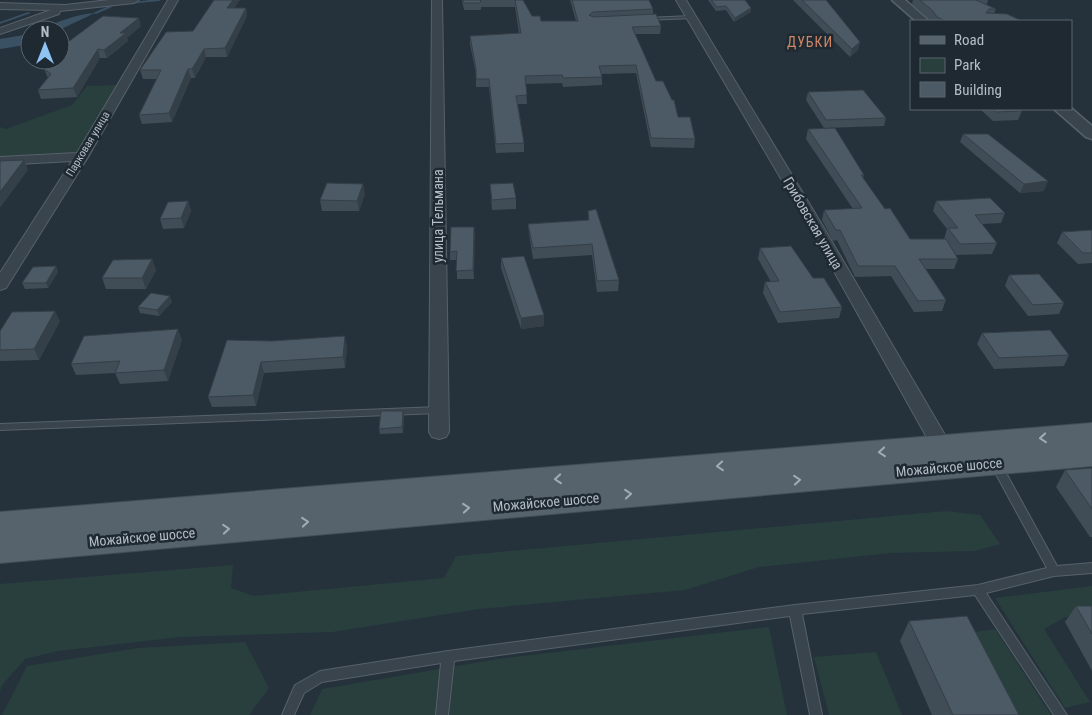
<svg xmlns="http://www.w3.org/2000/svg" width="1092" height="715" font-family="'Roboto Condensed',sans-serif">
<rect width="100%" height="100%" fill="#25323c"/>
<path fill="#283f3e" d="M120 85 80 155 0 158V127L6 129 72 105 87 86Z
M946 511 980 515 1000 544 975 551 891 553 759 567 685 590 479 609 332 632 181 637 58 651 25 659 3 684 0 691V584L233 565 231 588 254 596 444 578 456 556Z
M1092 586V616L1066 617 1044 629 1090 702 1065 708 995 598Z
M769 627 787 715H310L322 689 498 659Z
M995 629 1051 715H1003L962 634Z
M245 642 269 688 249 715H2L27 666 138 648Z
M876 652 902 715H829L814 657Z"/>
<path fill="#3a5063" d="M95 13 59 30H40C57 22 76 14 95 13Z
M30 34V42L19 46 0 49V39Z"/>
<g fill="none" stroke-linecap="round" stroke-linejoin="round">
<path fill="#3a5063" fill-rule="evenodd" d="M149 0H161L159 1 129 4 127 3Z
M109 6 112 7 96 14 93 13Z
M28 12 31 13 0 24V22Z"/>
<g stroke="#57616a" stroke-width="2">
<path id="service" d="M691 16 693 17V18L646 20 644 19 646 18Z
M439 407 442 408 444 410 442 412 439 413 0 430V424Z
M996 461 1000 462 1057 566 1092 563V573L1054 576 986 593 1067 715H1054L975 595 802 614 822 715H810L790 616 454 661 448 715H436L441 663 322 682 304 693 294 715H282L295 685 320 671 448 651 795 605 978 585 1047 568 991 465 992 462Z"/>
</g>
<g stroke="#57616a" stroke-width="2">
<path id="minor" d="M109 0H139L134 3 60 11 59 14 0 34V28L51 10 0 9V3L65 5Z
M168 0H178L88 157 8 285 6 288 0 290V273L72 161 0 165V157L77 153Z
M432 0H442L449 432 446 437 439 439 432 437 429 432Z
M676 0H686L821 223 952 447 949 452 942 454 935 452 807 223Z"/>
</g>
<g stroke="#57616a" stroke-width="3">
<path id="tertiary" d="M892 0H905L929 21H916Z
M1071 108 1092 126V139L1086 137 1054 109Z"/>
</g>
<g stroke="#424d55" stroke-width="2">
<path id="primary" d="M1092 423V466L0 563V512Z"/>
</g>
<use href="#service" fill="#39444d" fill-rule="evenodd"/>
<use href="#minor" fill="#39444d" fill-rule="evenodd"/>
<use href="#tertiary" fill="#39444d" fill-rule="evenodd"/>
<use href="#primary" fill="#57636c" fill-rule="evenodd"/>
</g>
<path fill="#404d57" d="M462 0H523L532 16 541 21H576L570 0H649L653 9V14L661 26 660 34H635L656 81 678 117 695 139 694 148 651 147 636 73 602 74V85L563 87 562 83 526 84 527 104H518L524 143V152L496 153 489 87H476V74L470 44V36L519 33 515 7H481V10H464Z
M708 0H745L751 8V12L734 22 726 10 716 11Z
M793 0H826L860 42 858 50 850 57Z
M913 0H988L987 4H985L996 9 994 13 1020 21H931L912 4Z
M235 8H246L247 16 227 57H206L195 78H191L172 122 142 124 139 115 157 79H143L140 70 193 31Z
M141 26 127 38 128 41 107 58H100L77 97 41 99 38 90 48 78 44 69Z
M808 92 886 118 884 126 824 128 806 100Z
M980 109H1019L1022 111 1018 120 993 121Z
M808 129 864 175 863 178 885 209 910 239H944L947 229 933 211 936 201 1005 213 1001 223 982 224 997 243 992 254 956 255 958 259 954 269H926L946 300 942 311 914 312 891 276 855 277 837 240 833 241 822 220 824 210 853 209 806 139Z
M963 134 1044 191 1020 193 960 142Z
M490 184 516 198V209L492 210Z
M365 194 359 211H322L320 200Z
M188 201 191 211 184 228 163 229 160 219Z
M588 211 619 280 618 291 597 292 592 255 533 259 529 234 528 224 588 220Z
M474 227V279H457V260H450V252Z
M1092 230V263L1078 264 1057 243 1062 232Z
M760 248 813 278 842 307 839 318 778 323 763 293 765 282H771L758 259Z
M501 258 544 315V326L521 329 501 268Z
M152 259 156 270 146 289H106L102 278Z
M56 266 58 272 48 288 25 289 22 283Z
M1009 275 1064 303 1059 314 1028 316 1005 286Z
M172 302 159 316 140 313 138 307Z
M60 321 39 360 0 361V331Z
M982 333 1069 355 1064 366 994 369 977 344Z
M182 340 168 381 120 384 115 373 76 375 71 364Z
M227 340 347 347 345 368 264 373 256 406 212 407 208 397Z
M404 416 403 433 380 434 379 429Z
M1092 468V537H1090L1056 487 1065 470Z
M1076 606H1092V671L1065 622Z
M909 621 1019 715H932L900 641Z"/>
<path fill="#343f47" d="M233 0H240L229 16 227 8Z
M246 8 247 16 227 57 225 48Z
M751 8V12L734 22 735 18Z
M139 18 141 26 127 38 128 41 107 58 104 50 120 33Z
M860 42 858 50 850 57 852 49Z
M98 49 100 58 77 97 73 88Z
M204 49 206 57 195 78 192 69Z
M188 69 191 78 172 122 169 113Z
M24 160 28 170 0 208V192Z
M1048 181 1044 191 1020 193 1024 184Z
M363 184 365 194 359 211 357 201Z
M188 201 191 211 184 228 181 218Z
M474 227 475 235 474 279 473 270Z
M152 259 156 270 146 289 142 278Z
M56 266 58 272 48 288 46 283Z
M170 296 172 302 159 316 157 310Z
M55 311 60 321 39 360 34 349Z
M544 315V326L521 329V318Z
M178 329 182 340 168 381 164 370Z
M345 336 347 347 345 368 343 357Z
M261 362 264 373 256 406 253 395Z
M403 411 404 416 403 433 402 427Z"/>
<path fill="#4b5a65" stroke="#343f47" d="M214 0H233L227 8H246L225 48 204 49 192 69H188L169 113 139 115 161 70H140L166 32 193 31Z
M463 0H481L480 3H464Z
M515 0H523L532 16H540L541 21H578L572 0H649L653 9 593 12 589 15 593 17 656 14 661 26 632 27 656 81H663L672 100H674L678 117H690L695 139 651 138 636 65 599 66 602 77 563 78 562 75 525 76 527 95 516 96 524 143 496 144 489 79H476V69L470 36 521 33Z
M711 0H745L751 8 735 18 726 6 717 7Z
M802 0H826L860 42 852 49Z
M920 0H976L996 9H989L986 13 1007 14 1020 20 1014 21H946L937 17 933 11Z
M103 16 139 18 120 33H126L104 50 98 49 73 88 38 90 51 74 44 69 51 60H60V48Z
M863 90 886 118 826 120 808 92Z
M992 109H1019L1022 111 996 112Z
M835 128 864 175H861L885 209 890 208 910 239H946L958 259H919L946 300 918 301 895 266H858L840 230H836L824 210 862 208 808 129Z
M963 134H988L1048 181 1024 184Z
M24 160 0 192V161Z
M327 183 363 184 357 201 320 200Z
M513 183 516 198 492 200 490 184Z
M990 198 1005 213 975 215 997 243 960 244 948 228H958L936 201Z
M188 201 181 218 160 219 168 202Z
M596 209 619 280 597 281 592 244 533 248 528 224 589 220 588 211Z
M451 227H474L473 270 456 271 457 251 450 252Z
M1092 230V253H1083L1062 232Z
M791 246 813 278H824L842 307 780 312 765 282 779 281 760 248Z
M524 256 544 315 521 318 501 258Z
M152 259 142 278H102L113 260Z
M56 266 46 283H22L33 267Z
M1039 274 1064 303 1033 305 1009 275Z
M151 293 170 296 157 310 138 307Z
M55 311 34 349 0 350V331L12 312Z
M178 329 164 370 115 373 120 361 71 364 84 336Z
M1050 330 1069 355 999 358 982 333Z
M345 336 343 357 261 362 253 395 208 397 227 340 272 341Z
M381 411H403L402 427 379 429Z
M1092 468V509L1065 470Z
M1076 606H1092V634Z
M967 616 1019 715H953L909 621Z"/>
<defs><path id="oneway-chevron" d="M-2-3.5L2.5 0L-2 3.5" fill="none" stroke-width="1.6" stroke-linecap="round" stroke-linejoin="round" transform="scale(1.25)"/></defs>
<g stroke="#a2acb6">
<use href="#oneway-chevron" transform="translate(1043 438) rotate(175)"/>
<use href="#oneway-chevron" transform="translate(882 452) rotate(175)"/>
<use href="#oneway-chevron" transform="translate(720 466) rotate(175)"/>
<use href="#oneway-chevron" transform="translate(558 479) rotate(175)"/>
<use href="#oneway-chevron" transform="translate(797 480) rotate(-5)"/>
<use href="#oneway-chevron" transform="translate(628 494) rotate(-5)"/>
<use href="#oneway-chevron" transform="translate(466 508) rotate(-5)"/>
<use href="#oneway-chevron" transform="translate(305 522) rotate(-5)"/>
<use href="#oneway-chevron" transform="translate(226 529) rotate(-5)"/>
</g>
<g text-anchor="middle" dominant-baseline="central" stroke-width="5" stroke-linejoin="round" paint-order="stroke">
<g font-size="11" fill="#b5bec8" stroke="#1e2931">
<text transform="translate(88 144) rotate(-59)">Парковая улица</text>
</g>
<g font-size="14" letter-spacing="1" fill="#cf8768" stroke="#1e2931">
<text x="810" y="42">ДУБКИ</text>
</g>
<g font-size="14" fill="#b5bec8" stroke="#1e2931">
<text transform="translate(438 216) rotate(-90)">улица Тельмана</text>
<text transform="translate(813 223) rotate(60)">Грибовская улица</text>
<text transform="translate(949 467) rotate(-5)">Можайское шоссе</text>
<text transform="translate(546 502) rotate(-5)">Можайское шоссе</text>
<text transform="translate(142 537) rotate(-5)">Можайское шоссе</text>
</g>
</g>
<rect x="910" y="20" width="162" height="90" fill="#1e2931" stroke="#5a656d"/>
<rect x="920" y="36" width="25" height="8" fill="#57636c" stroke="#5a656d"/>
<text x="954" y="45" font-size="15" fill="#b5bec8">Road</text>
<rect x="920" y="58" width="25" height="15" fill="#283f3e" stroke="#5a656d"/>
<text x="954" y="70" font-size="15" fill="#b5bec8">Park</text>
<rect x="920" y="82" width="25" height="15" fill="#4b5a65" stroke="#5a656d"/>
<text x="954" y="95" font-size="15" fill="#b5bec8">Building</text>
<g transform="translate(45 45)"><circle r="24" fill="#1e2931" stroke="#5a656d"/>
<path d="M0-4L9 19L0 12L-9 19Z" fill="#8ec3f3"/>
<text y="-8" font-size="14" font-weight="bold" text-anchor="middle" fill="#b5bec8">N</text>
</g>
</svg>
